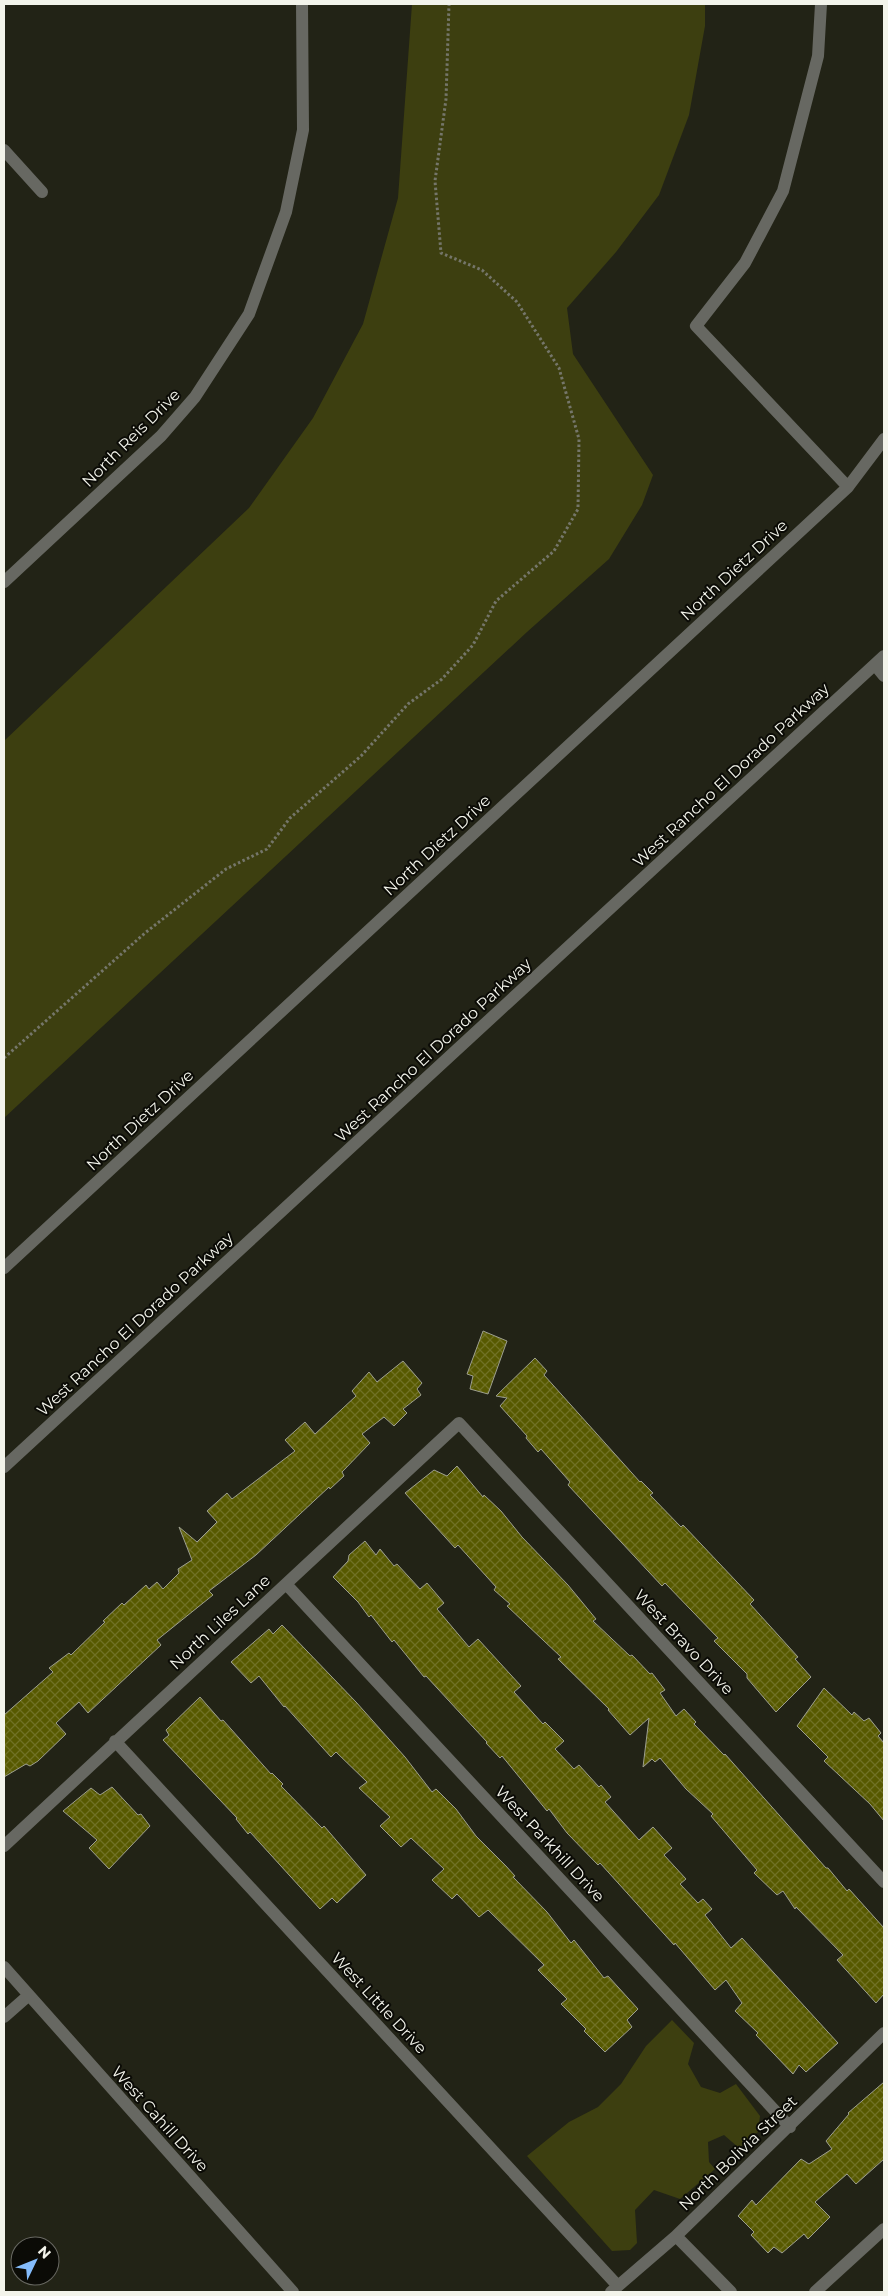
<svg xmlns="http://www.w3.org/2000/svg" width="888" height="2296" font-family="Montserrat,sans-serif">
<defs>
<pattern id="building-cross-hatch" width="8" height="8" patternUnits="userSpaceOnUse" patternTransform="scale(1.25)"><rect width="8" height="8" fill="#575900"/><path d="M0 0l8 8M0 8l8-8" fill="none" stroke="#707125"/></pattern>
</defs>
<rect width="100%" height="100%" fill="#222316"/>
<path fill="#3d3f10" d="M412 4H705V26L689 115 659 195 616 252 567 308 573 354 653 475 642 505 609 559 527 632 4 1118V741L249 508 313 418 363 324 398 198Z
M672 2020 694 2043 688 2064 701 2087 720 2093 736 2084 760 2116 758 2132 739 2148 724 2135 708 2142 709 2162 715 2169 680 2199 654 2190 635 2210 637 2243 630 2250 612 2251 527 2156 569 2122 598 2107 621 2084 646 2046Z"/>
<path fill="url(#building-cross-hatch)" stroke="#9d9f8f" d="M483 1331 507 1341 488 1394 470 1389 473 1376 467 1374Z
M535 1358 547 1371 544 1375 640 1482 641 1481 653 1493 650 1495 681 1527 683 1525 754 1600 750 1604 798 1657 795 1659 811 1677 776 1712 747 1678V1674L714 1641 718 1638 665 1583 662 1586 568 1485 570 1482 541 1449 538 1452 526 1438 527 1436 500 1406 507 1398 496 1396Z
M403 1361 422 1383 417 1389 421 1395 403 1409 407 1413 394 1426 384 1417 362 1434 370 1443 342 1472 344 1476 330 1489 329 1487 256 1555 209 1591 213 1595 157 1640 161 1645 88 1713 79 1702 56 1723 66 1734 38 1761 30 1766 26 1764 4 1777V1715L53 1672 49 1668 69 1653 71 1655 105 1622 103 1621 122 1603 124 1605 146 1585 149 1589 157 1582 163 1589 179 1573 178 1569 192 1560 179 1527 197 1542 217 1522 207 1511 227 1493 232 1499 295 1451 285 1440 305 1422 315 1434 356 1396 352 1391 369 1372 377 1382Z
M457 1466 483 1497 484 1495 501 1511 522 1537 568 1585 596 1619 593 1621 630 1656 632 1655 650 1674 652 1673 665 1690 660 1693 676 1716 684 1709 696 1722 694 1724 724 1755 725 1754 826 1868H828L847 1891 849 1889 884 1928V1994L876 2003 837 1960 843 1955 796 1907 795 1909 783 1891 777 1895 754 1873 757 1870 711 1816 713 1814 686 1789 660 1758 655 1762 652 1759 643 1767 649 1718 630 1735 608 1710 609 1709 558 1659 561 1657 507 1606 510 1604 494 1590 496 1587 458 1545 455 1548 405 1493 434 1470 447 1476Z
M365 1541 376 1555 380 1549 394 1566 397 1564 420 1589 427 1583 444 1603 437 1609 469 1647 478 1639 521 1686 514 1692 543 1724 545 1722 564 1741 555 1749 574 1769 579 1765 599 1787 601 1785 611 1797 605 1802 639 1840 653 1827 672 1848 664 1855 686 1879 680 1884 698 1903 703 1899 712 1909 705 1915 731 1948 742 1938 838 2043 806 2072 799 2065 793 2074 756 2035 758 2033 735 2011 742 2003 726 1980 715 1990 675 1943 674 1945 600 1863 598 1865 567 1833 549 1809 547 1811 502 1756 500 1758 486 1743 487 1742 461 1714 426 1676 424 1677 394 1640 392 1642 371 1615 369 1617 358 1602 333 1577 348 1561 349 1555Z
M282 1625 356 1702 405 1757 432 1792 436 1789 456 1809 476 1836 506 1866 515 1876 513 1877 547 1912 571 1943 574 1940 604 1978 608 1976 638 2009 627 2020 632 2027 605 2052 584 2031 586 2029 561 2004 567 1999 538 1970 544 1965 488 1910 479 1917 457 1894 452 1899 432 1880 444 1869 411 1838 401 1847 380 1826 390 1817 359 1788 367 1782 336 1752 331 1757 285 1706 284 1707 259 1676 251 1683 231 1662 269 1629 273 1634Z
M824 1688 852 1715 854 1712 864 1721 869 1718 881 1733 878 1736 884 1743V1821L870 1804 824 1761 828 1757 797 1726Z
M200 1697 221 1721 223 1720 271 1774 272 1773 283 1784 281 1786 322 1828 324 1826 366 1875 337 1903 332 1898 320 1909 250 1832 248 1834 236 1819 237 1818 163 1740 169 1735 166 1730Z
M112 1787 138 1815 141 1814 150 1826 109 1869 89 1848 97 1840 63 1811 91 1788 100 1795Z
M884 2082V2159L856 2184 847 2174 815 2202 830 2217 808 2239 804 2234 782 2253 774 2247 768 2253 751 2235 754 2232 738 2216 752 2200 756 2205 801 2159 809 2164 832 2149 826 2141 849 2114 848 2113Z"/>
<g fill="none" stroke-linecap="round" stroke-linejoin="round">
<path stroke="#75766a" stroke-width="3" stroke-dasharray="2.5 2.5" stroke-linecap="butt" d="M4 1058 145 933 226 869 267 849 290 818 361 756 408 704 442 679 473 645 496 601 554 551 578 509 579 439 559 368 517 302 482 270 441 253 435 181 446 99 449 4"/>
<path stroke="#676862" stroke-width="12" d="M821 4 818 56 783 191 745 263 696 326 848 487
M4 150 42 192
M4 582 161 436 195 397 249 314 286 212 303 130 302 4
M875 665 884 676
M4 1268 848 487 884 439
M4 1467 884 656
M286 1584 790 2127
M115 1741 618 2286
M4 1846 459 1423 884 1882
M4 1967 293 2292
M4 2017 29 1995
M676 2236 731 2292
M611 2292 676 2236 884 2033
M815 2292 884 2229"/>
</g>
<g text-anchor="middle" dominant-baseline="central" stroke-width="4" stroke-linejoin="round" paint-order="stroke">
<g font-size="16" fill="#f3f4eb" stroke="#0b0b06">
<text transform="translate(131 438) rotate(-45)">North Reis Drive</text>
<text transform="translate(734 570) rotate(-43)">North Dietz Drive</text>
<text transform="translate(731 775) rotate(-43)">West Rancho El Dorado Parkway</text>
<text transform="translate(437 845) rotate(-43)">North Dietz Drive</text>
<text transform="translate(433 1050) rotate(-43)">West Rancho El Dorado Parkway</text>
<text transform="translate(140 1120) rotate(-43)">North Dietz Drive</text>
<text transform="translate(135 1324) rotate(-43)">West Rancho El Dorado Parkway</text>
<text transform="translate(220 1622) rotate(-43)">North Liles Lane</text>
<text transform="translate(684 1642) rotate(47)">West Bravo Drive</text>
<text transform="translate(550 1844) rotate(47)">West Parkhill Drive</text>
<text transform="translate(379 2003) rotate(47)">West Little Drive</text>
<text transform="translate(160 2119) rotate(48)">West Cahill Drive</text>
<text transform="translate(738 2153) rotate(-44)">North Bolivia Street</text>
</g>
</g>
<rect width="888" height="2296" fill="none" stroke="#f3f4eb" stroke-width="10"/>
<g transform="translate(35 2261) rotate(47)"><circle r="24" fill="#0b0b06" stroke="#686862"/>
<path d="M0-4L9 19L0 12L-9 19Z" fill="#84bcfb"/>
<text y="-8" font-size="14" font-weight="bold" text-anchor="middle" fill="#f3f4eb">N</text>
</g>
</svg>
